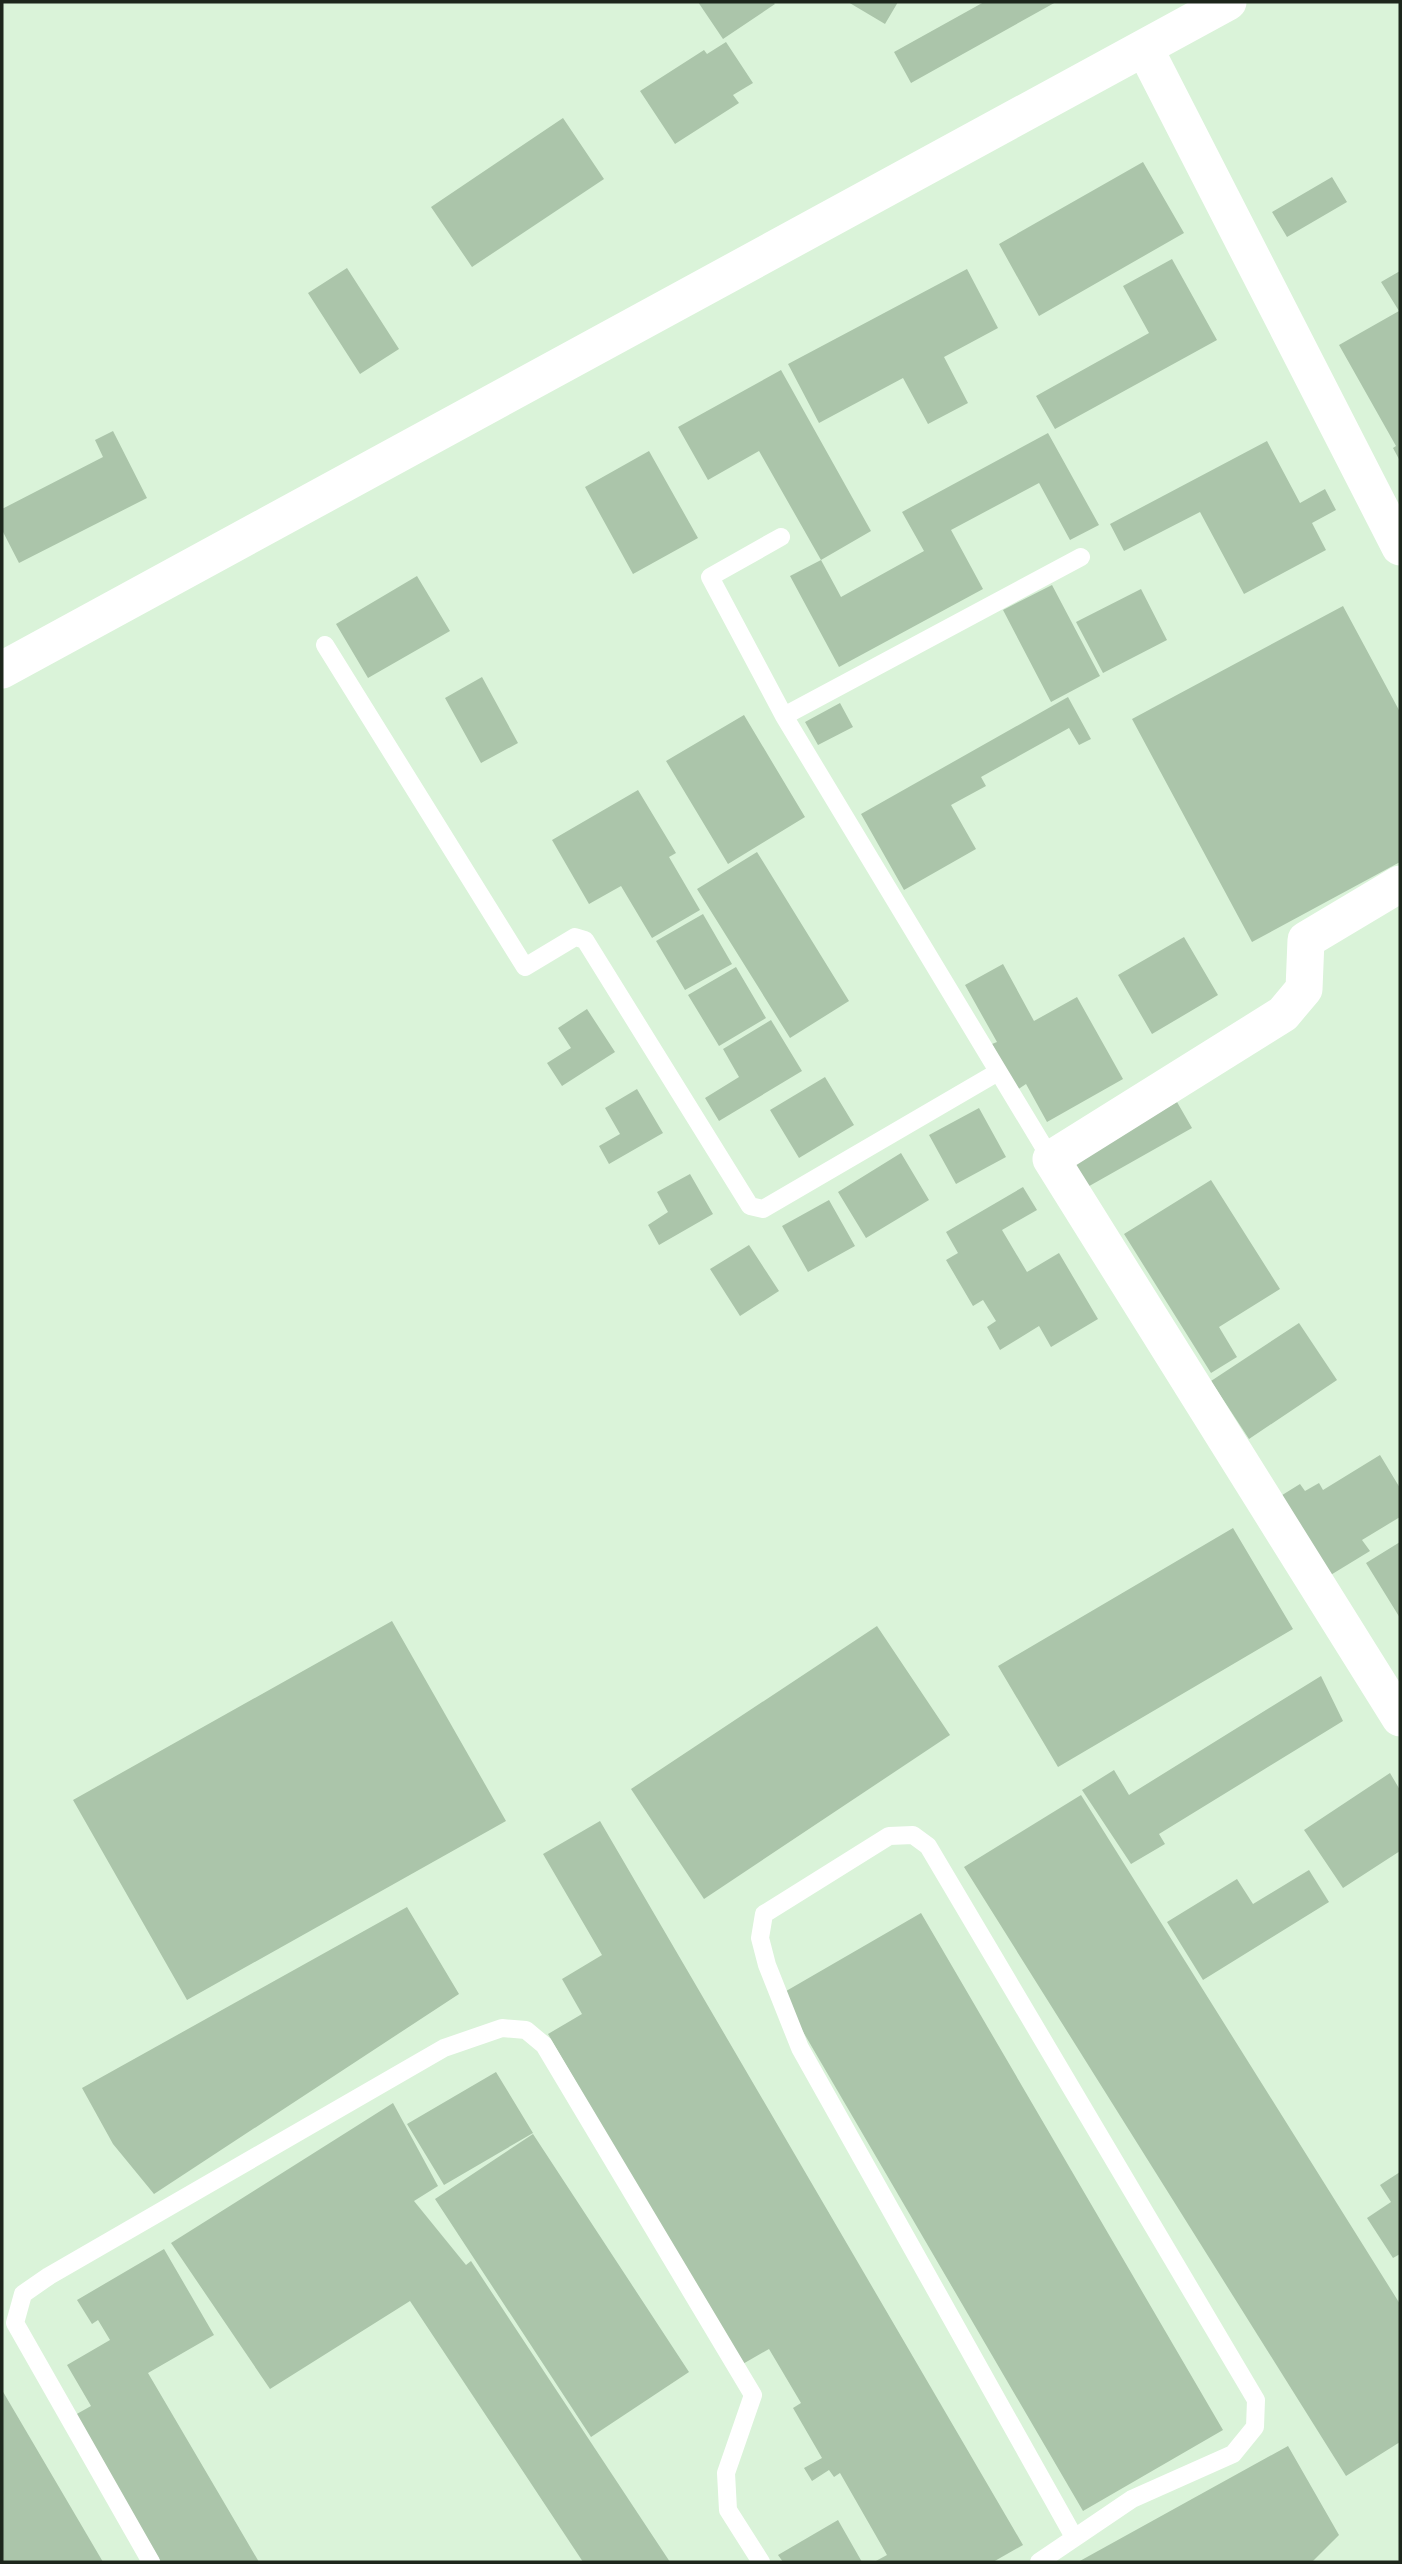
<svg xmlns="http://www.w3.org/2000/svg" width="1402" height="2564" font-family="Quicksand,sans-serif">
<rect width="100%" height="100%" fill="#daf3d9"/>
<path fill="#abc5aa" d="M698 2H773L775 4 723 39Z
M848 2H898L885 24Z
M984 2H1056L911 83 894 52Z
M726 42 753 83 733 95 739 103 675 144 640 91 704 50 707 54Z
M563 118 604 179 472 267 431 207Z
M1143 162 1184 233 1039 316 999 244Z
M1332 177 1347 202 1287 237 1272 212Z
M1172 259 1217 340 1055 429 1036 396 1149 333 1123 286Z
M347 268 399 349 360 374 308 293Z
M967 269 998 328 944 357 968 403 928 424 903 378 819 423 788 364Z
M1400 271V310L1399 311 1381 282Z
M1399 311 1400 314V461L1393 448 1396 446 1339 345Z
M781 370 871 531 821 560 759 451 708 480 678 427Z
M113 431 147 498 19 563 2 530V509L103 457 95 440Z
M1048 433 1099 525 1070 540 1039 483 951 530 983 589 839 667 790 576 821 560 841 597 924 551 902 512Z
M1267 441 1300 503 1325 489 1336 510 1312 523 1326 550 1244 594 1200 512 1124 551 1110 524Z
M649 451 698 538 633 574 585 487Z
M417 576 450 631 368 678 336 624Z
M1052 585 1100 676 1051 702 1003 610Z
M1141 589 1167 640 1103 673 1076 622Z
M1343 606 1400 712V862L1252 942 1132 719Z
M482 677 518 743 481 763 445 698Z
M1068 697 1091 739 1079 745 1069 728 981 777 986 786 951 805 976 849 904 890 861 814Z
M840 703 853 727 818 745 805 722Z
M744 715 805 817 728 864 666 761Z
M638 790 676 853 669 857 700 910 652 938 621 886 589 904 552 840Z
M757 852 849 1001 790 1038 697 889Z
M703 914 732 964 685 990 656 941Z
M1184 937 1218 995 1152 1034 1118 975Z
M1003 964 1034 1021 1077 997 1123 1079 1047 1122 1026 1084 1017 1090 992 1044 997 1042 965 985Z
M736 967 766 1018 719 1046 688 995Z
M587 1009 615 1052 562 1086 547 1063 571 1048 558 1028Z
M771 1020 802 1071 719 1121 705 1098 739 1077 723 1049Z
M825 1077 854 1125 799 1158 770 1110Z
M637 1089 663 1133 609 1164 599 1146 620 1134 605 1108Z
M1177 1102 1192 1128 1084 1189 1069 1162Z
M979 1108 1006 1157 956 1184 929 1135Z
M901 1153 929 1200 866 1238 838 1192Z
M690 1174 713 1214 659 1245 648 1225 668 1212 657 1192Z
M1211 1180 1280 1289 1219 1327 1237 1357 1211 1373 1124 1234Z
M1023 1187 1037 1210 1002 1230 1027 1272 1059 1253 1098 1319 1051 1347 1039 1326 1000 1350 987 1327 996 1321 983 1300 973 1306 946 1260 958 1253 946 1232Z
M829 1200 855 1246 808 1272 782 1226Z
M749 1245 779 1291 740 1316 710 1269Z
M1299 1323 1337 1380 1249 1439 1211 1381Z
M1380 1455 1400 1488V1517L1362 1540 1370 1551 1329 1576 1279 1497 1300 1484 1305 1491 1319 1483 1323 1490Z
M1233 1528 1293 1629 1058 1767 998 1666Z
M1400 1542V1618L1366 1563Z
M392 1621 506 1821 187 2000 73 1800Z
M877 1626 950 1735 704 1899 631 1789Z
M1321 1676 1343 1721 1159 1834 1165 1844 1131 1864 1082 1790 1114 1770 1129 1795Z
M1390 1773 1400 1790V1851L1343 1888 1304 1830Z
M1081 1795 1400 2304V2442L1346 2476 964 1867Z
M600 1821 1023 2545 993 2562H874L887 2555 840 2473 834 2477 829 2470 812 2481 804 2468 822 2458 793 2408 801 2403 769 2349 741 2365 548 2034 582 2014 562 1979 602 1955 543 1854Z
M1309 1870 1329 1902 1203 1980 1167 1922 1237 1879 1253 1904Z
M407 1907 459 1994 154 2194 113 2144 82 2088Z
M921 1913 1223 2430 1083 2511 781 1994Z
M496 2072 533 2133 444 2185 407 2124Z
M393 2103 438 2186 414 2201 466 2265 471 2261 670 2562H583L410 2301 270 2389 171 2243Z
M533 2134 689 2372 591 2437 435 2199Z
M1400 2172V2254L1393 2258 1367 2218 1391 2202 1380 2185Z
M164 2249 214 2335 148 2373 259 2562H161L75 2415 91 2406 67 2365 110 2340 98 2320 92 2324 77 2300Z
M2 2390 103 2562H2Z
M1288 2446 1339 2535 1312 2562H1078Z
M838 2520 862 2562H783L778 2555Z"/>
<g fill="none" stroke-linecap="round" stroke-linejoin="round">
<path stroke="#fff" stroke-width="18" d="M781 537 710 577 784 716 1051 1159
M325 645 525 967 575 937 585 940 750 1206 763 1209 998 1072
M784 716 1081 557
M151 2562 15 2323 23 2294 49 2276 444 2048 502 2028 526 2030 544 2045 753 2395 726 2473 728 2510 761 2562
M1039 2562 1132 2499 1233 2454 1255 2427 1256 2400 928 1846 913 1835 889 1836 764 1914 760 1938 767 1965 800 2048 1074 2537"/>
<path stroke="#fff" stroke-width="37" d="M1145 49 1400 547
M2 670 1228 2
M1400 884 1306 940 1304 989 1283 1014 1051 1159 1400 1718"/>
</g>
<rect width="1402" height="2564" fill="none" stroke="#1d261c" stroke-width="7"/>
</svg>
